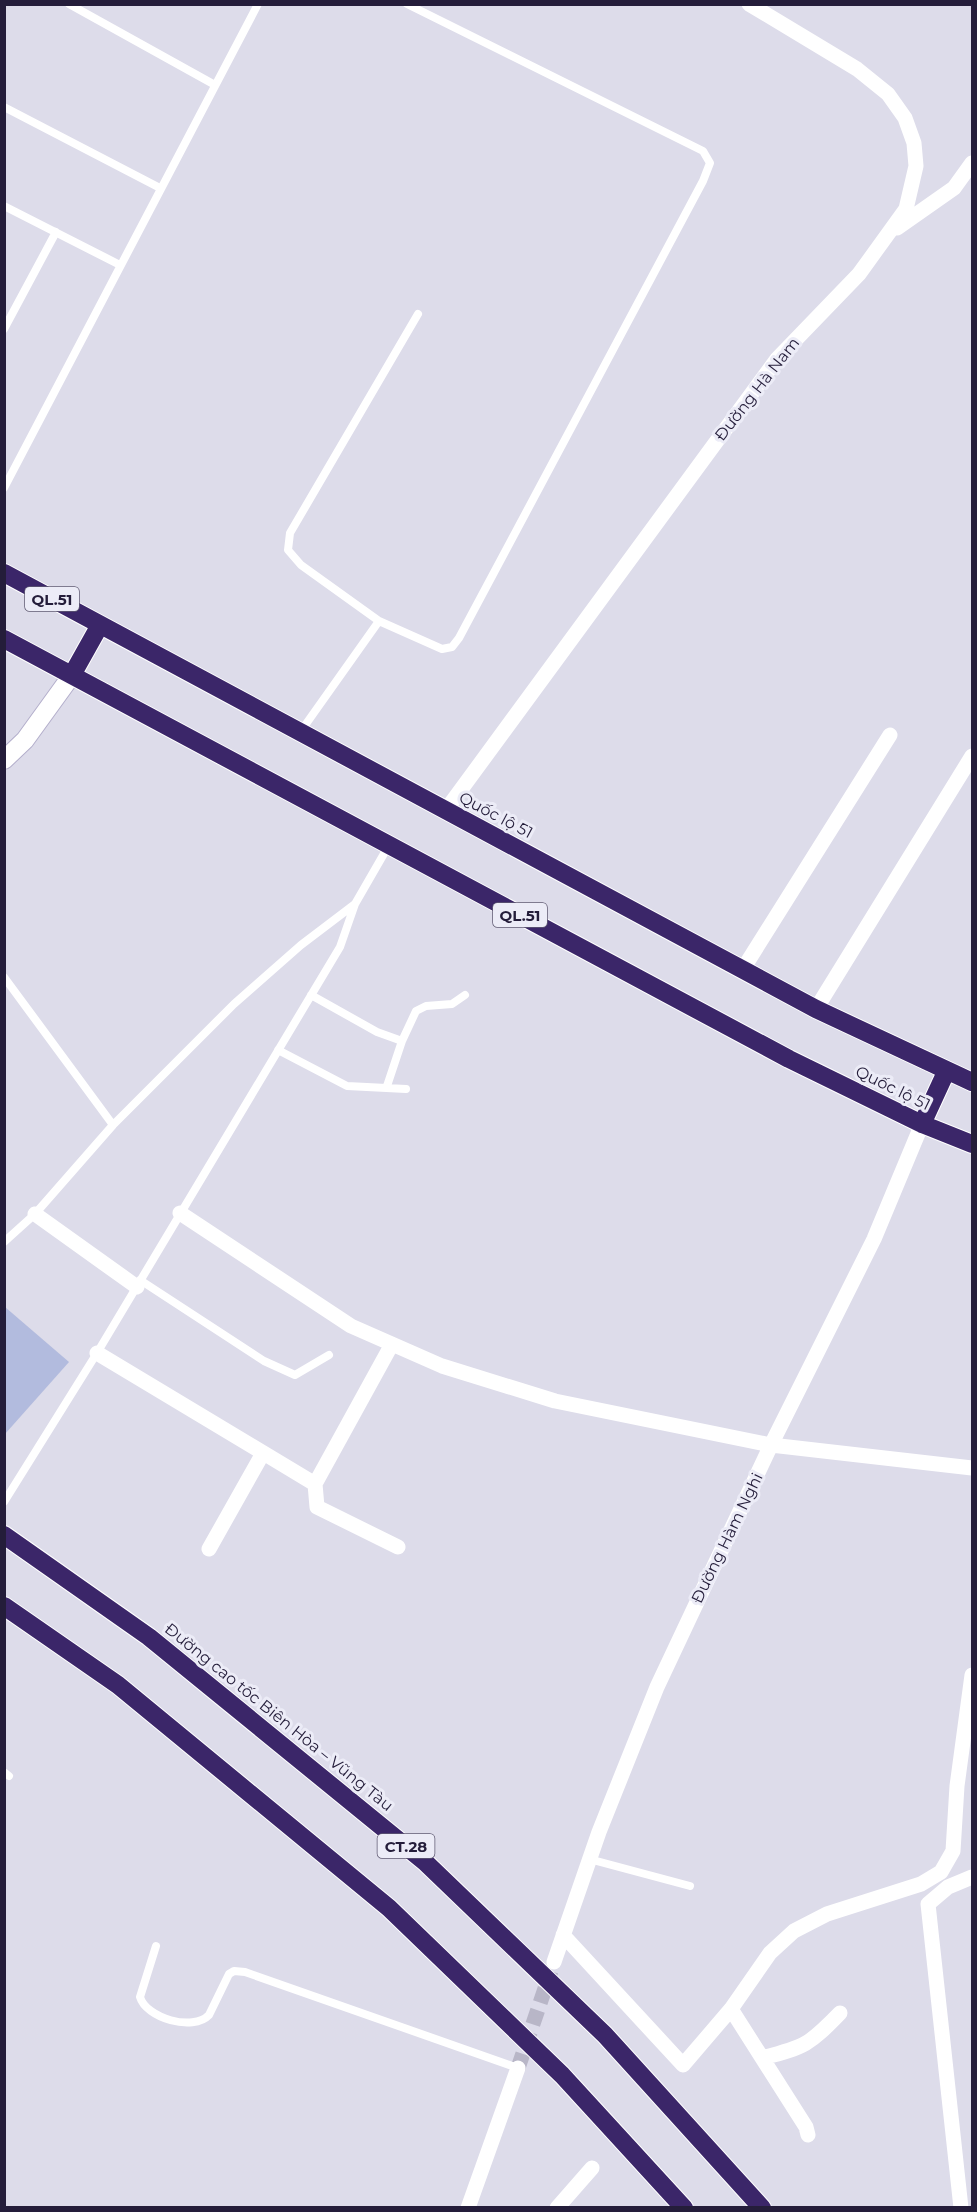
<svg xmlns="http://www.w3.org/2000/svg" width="977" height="2212" font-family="Montserrat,sans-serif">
<rect width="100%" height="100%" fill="#dddcea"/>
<path fill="#b2bbde" d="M5 1307 69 1362 5 1434Z"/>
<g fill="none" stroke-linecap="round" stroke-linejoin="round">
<path stroke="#b8b6c7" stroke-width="15" stroke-dasharray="15 8" stroke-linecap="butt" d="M518 2068 551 1971"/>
<g stroke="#b3aecb" stroke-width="20">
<path id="secondary" d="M4 760 25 740 72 675"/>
</g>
<g stroke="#fff" stroke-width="20">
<path id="highway" d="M4 573 816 1009 972 1082
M4 639 789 1059 922 1124 972 1144
M72 675 100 625
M922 1124 946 1072
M4 1535 149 1637 425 1862 605 2035 762 2208
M4 1606 118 1685 389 1908 562 2075 684 2208"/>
</g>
<path stroke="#fff" stroke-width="8" d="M69 4 215 85
M4 107 160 188
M4 206 120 265
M4 329 56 232
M4 488 258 4
M379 621 301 565 288 550 290 533 418 314
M301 731 379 621 442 649 452 647 459 638 703 181 710 163 703 151 407 4
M4 977 113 1125
M311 995 377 1032 402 1041 387 1086
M402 1041 416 1011 426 1006 452 1004 465 995
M278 1050 347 1086 406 1089
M4 1242 35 1214 113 1125 234 1004 301 945 355 904 389 845
M140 1280 264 1361 295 1375 329 1355
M4 1502 97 1353 340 947 355 904
M4 1772 9 1776
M589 1859 690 1886
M156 1946 140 1997C146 2018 193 2032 209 2015L229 1974 234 1971 245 1972 518 2068"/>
<path stroke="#fff" stroke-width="15" d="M897 228 954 188 972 163
M446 810 777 359 859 274 906 209 916 166 914 143 905 118 888 94 857 69 749 4
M743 969 890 735
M816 1009 972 756
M180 1213 351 1326 442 1366 555 1401 771 1445 972 1468
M35 1214 137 1287
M392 1344 315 1484 317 1507 398 1547
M97 1353 315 1484
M209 1549 263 1453
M563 1935 683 2065 731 2009 770 1953 794 1931 827 1914 921 1884 941 1872 953 1851 957 1786 972 1675
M554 1962 599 1832 657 1687 771 1445 874 1239 922 1124
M731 2009 806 2127 808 2135
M762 2058C805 2047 809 2045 840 2013
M468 2208 518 2068
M557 2208 592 2168
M961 2208 928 1904 948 1887 972 1877"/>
<use href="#secondary" stroke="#fff" stroke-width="18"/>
<use href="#highway" stroke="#3b2669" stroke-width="18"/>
</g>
<g text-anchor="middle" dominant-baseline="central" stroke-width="6" stroke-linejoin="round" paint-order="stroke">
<g fill="#ececf7" stroke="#605b73" stroke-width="1.5">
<rect x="25" y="587" width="54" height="24" rx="4.5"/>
<rect x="493" y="903" width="54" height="24" rx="4.5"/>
<rect x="377.5" y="1834" width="57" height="24" rx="4.5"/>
</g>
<g font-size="15" font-weight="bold" fill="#241d3a">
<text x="52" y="599">QL.51</text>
<text x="520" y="915">QL.51</text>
<text x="406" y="1846">CT.28</text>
</g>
<g font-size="16" fill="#241d3a" stroke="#ececf7">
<text transform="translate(757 389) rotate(-52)">Đường Hà Nam</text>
<text transform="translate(496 815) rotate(28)">Quốc lộ 51</text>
<text transform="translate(893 1088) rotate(26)">Quốc lộ 51</text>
<text transform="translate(727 1538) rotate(-64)">Đường Hàm Nghi</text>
<text transform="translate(279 1717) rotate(39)">Đường cao tốc Biên Hòa – Vũng Tàu</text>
</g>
</g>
<rect width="977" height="2212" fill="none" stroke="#241d3a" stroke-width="12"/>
</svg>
